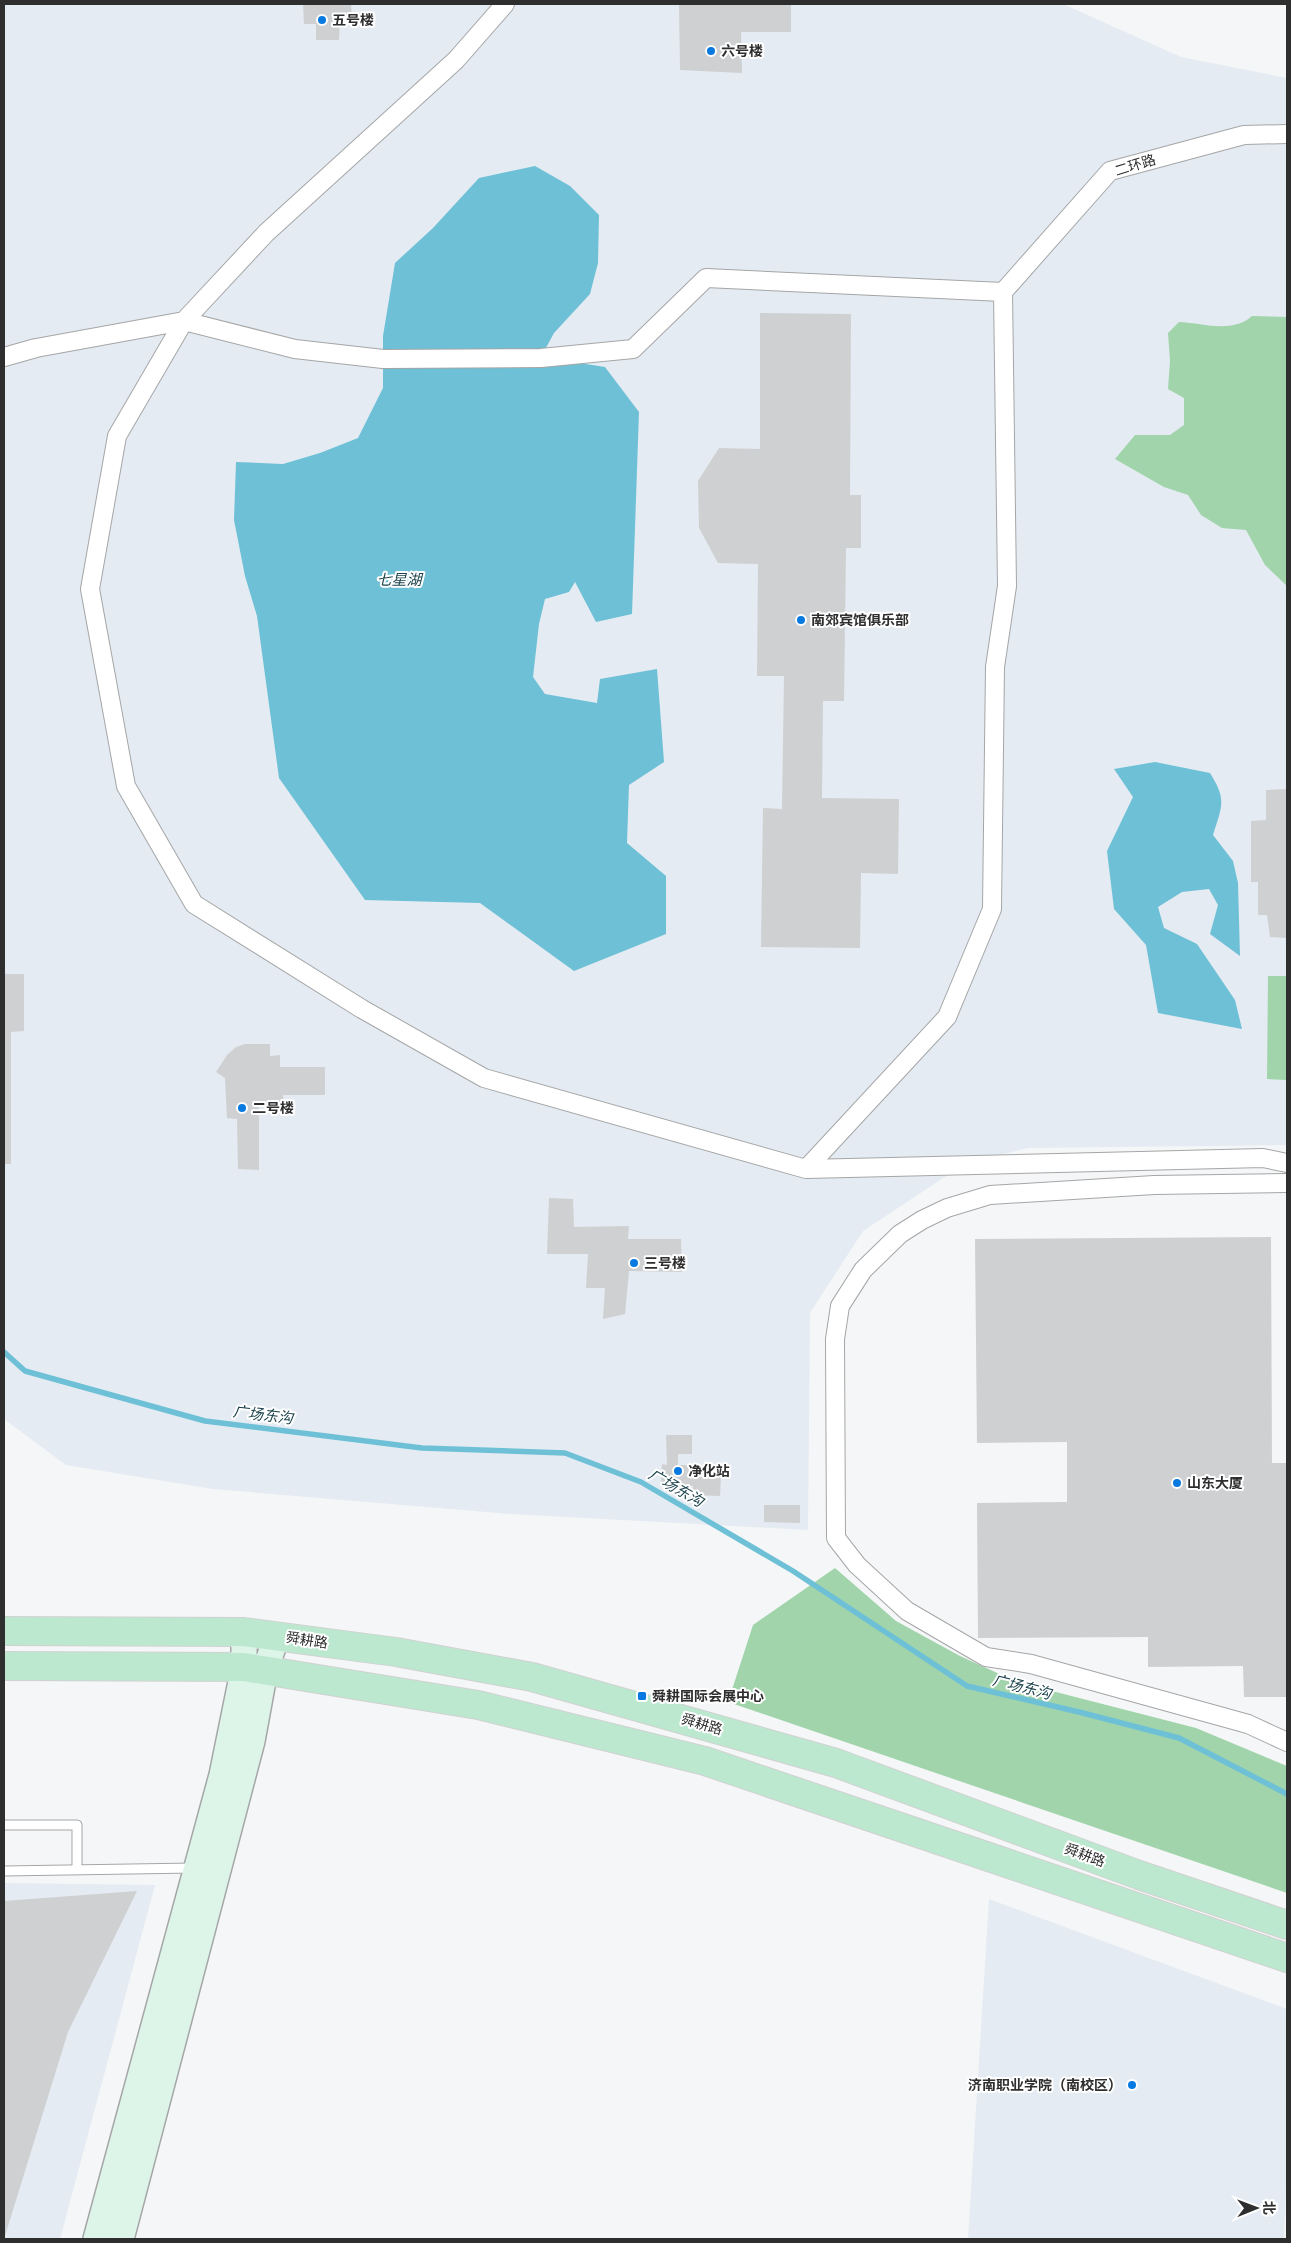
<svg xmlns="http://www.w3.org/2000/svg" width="1291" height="2243" font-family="'DM Sans','Noto Sans SC',sans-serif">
<rect width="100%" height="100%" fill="#f5f6f7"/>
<path fill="#e4ebf2" d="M4 4H1063L1181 57 1287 78V1145L1028 1148 966 1163 863 1231 810 1313 808 1530 511 1514 213 1489 66 1465 4 1419Z
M4 1883 155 1885 60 2239H4Z
M989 1899 1287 2009V2161L1284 2239H968Z"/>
<path fill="#a1d4ab" d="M1252 316 1287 317V586L1265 565 1246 530 1222 528 1201 515 1188 495 1164 487 1115 459 1135 435H1170L1184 425V398L1168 389 1170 361 1168 333 1179 322C1203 323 1232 334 1252 316Z
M1268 976H1287V1080L1267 1079Z
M835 1568 896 1621 960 1656 1017 1682 1196 1728 1287 1766V1893L728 1702 753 1625Z"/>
<path fill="#6dc0d6" d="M535 166 570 186 599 215 598 263 590 294 554 333 541 357 605 367 639 412 632 614 596 622 575 582 569 592 545 599 539 624 533 677 545 694 597 703 600 679 657 669 664 762 629 785 627 843 666 876V934L574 971 480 903 365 900 279 778 257 616 245 576 234 520 236 462 283 464 320 453 358 438 383 388V336L395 263 433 228 479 178Z
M1155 762 1210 773C1227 800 1222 806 1213 835L1233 861 1238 883 1240 956 1210 934 1218 905 1209 889 1182 892 1158 907 1164 928 1197 944 1235 1000 1242 1029 1158 1013 1146 945 1114 909 1107 851 1133 797 1114 769Z"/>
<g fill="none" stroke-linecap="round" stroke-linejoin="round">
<path stroke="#6dc0d6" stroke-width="5.5" d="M4 1352 25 1371 205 1421 422 1448 565 1453 641 1482 793 1571 967 1686 1079 1712 1179 1738 1287 1794"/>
</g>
<path fill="#cfd0d1" d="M303 4H351L352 17H340L339 40H316V24H304Z
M679 4H791V32H741L742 73 680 70Z
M760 313 851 314 850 495H861V548H846L844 701H823L822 798 899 799 898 874 861 873 860 948 761 947 763 808 782 809 784 676H757L758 564 718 563 699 528 698 481 719 448 760 449Z
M1287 789V938L1270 937 1267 915H1258V882H1251V821L1266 820V790Z
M4 974H24V1031L11 1032V1164H4Z
M245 1044H270V1056L280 1055V1067H325V1095H283L284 1105H259V1170L238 1169 237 1119 227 1118 225 1078 216 1072 227 1055 236 1047Z
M549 1198 573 1199 574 1227 629 1226 628 1239H681L682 1272 629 1271 625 1314 603 1319 605 1288H586L588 1254H547Z
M1271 1237 1272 1463H1287V1697H1244L1243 1666 1148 1667V1637L978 1638 977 1503 1067 1502V1442L977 1443 975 1239Z
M666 1435H692V1454H678V1465H695L694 1477 721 1476 720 1496 692 1495 693 1486 661 1484 662 1464 667 1465Z
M764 1505H800V1523L764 1522Z
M137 1891 68 2032 4 2239V1901Z"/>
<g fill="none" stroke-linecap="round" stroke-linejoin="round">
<g stroke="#a5a6a7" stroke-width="11">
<path id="service" d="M4 1825H77V1870
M4 1871 194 1868"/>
</g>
<g stroke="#a5a6a7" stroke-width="20">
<path id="minor" d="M505 4 456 60 266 233 184 321 117 436 90 589 126 786 194 904 362 1009 484 1078 806 1169 1263 1158 1287 1163
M1003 292 1110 171 1244 135 1287 134
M4 357 36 348 184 321 295 349 383 359 541 358 633 349 706 278 1003 292 1007 586 995 667 992 909 947 1017 806 1169
M1287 1183 1154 1185 990 1195 947 1208 922 1220 900 1234 863 1270 840 1306 835 1339 836 1538 857 1565 907 1611 986 1657 1031 1664 1248 1724 1287 1742"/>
</g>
<g stroke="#a5a6a7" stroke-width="28">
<path id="secondary" d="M96 2239 222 1775 244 1667V1632
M121 2239 252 1741 265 1670 277 1636"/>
</g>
<g stroke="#d1d1d1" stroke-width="30">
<path id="primary" d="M4 1631 244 1632 396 1652 532 1677 836 1763 1139 1875 1287 1925
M4 1666 244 1667 478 1705 705 1761 1287 1958"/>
</g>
<use href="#service" stroke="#fff" stroke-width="9"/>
<use href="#minor" stroke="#fff" stroke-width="18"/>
<use href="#secondary" stroke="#ddf4e8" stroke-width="25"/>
<use href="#primary" stroke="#bce8d0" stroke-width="28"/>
</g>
<g fill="#0879e0" stroke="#fff" stroke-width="2">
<circle cx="322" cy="20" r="5"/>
<circle cx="711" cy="51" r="5"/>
<circle cx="801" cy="620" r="5"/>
<circle cx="242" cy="1108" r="5"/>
<circle cx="634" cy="1263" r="5"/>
<circle cx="678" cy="1471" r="5"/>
<circle cx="1177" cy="1483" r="5"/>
<rect x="637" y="1691" width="10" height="10" rx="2.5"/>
<circle cx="1132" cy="2085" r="5"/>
</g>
<g text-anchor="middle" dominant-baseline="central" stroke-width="4" stroke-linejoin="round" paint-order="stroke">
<g font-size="14" font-weight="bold" fill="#2e2e2e" stroke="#fff" text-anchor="start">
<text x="332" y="20">五号楼</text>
<text x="721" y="51">六号楼</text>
<text x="811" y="620">南郊宾馆俱乐部</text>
<text x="252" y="1108">二号楼</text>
<text x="644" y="1263">三号楼</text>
<text x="688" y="1471">净化站</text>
<text x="1187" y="1483">山东大厦</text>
<text x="652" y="1696">舜耕国际会展中心</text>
<text x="1122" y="2085" text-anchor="end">济南职业学院（南校区）</text>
</g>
<g font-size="14" fill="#2e2e2e" stroke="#fff">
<text transform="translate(1135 165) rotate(-17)">二环路</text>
<text transform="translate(307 1640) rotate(8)">舜耕路</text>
<text transform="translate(702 1724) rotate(16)">舜耕路</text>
<text transform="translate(1085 1855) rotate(20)">舜耕路</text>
</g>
<g font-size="15" font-style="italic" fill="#1b424c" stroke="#fff">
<text x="399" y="580">七星湖</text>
<text transform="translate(263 1415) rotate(7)">广场东沟</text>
<text transform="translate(676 1488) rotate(30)">广场东沟</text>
<text transform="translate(1022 1687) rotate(14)">广场东沟</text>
</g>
</g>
<rect width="1291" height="2243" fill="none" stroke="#2e2e2e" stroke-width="10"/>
<g transform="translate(1256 2208) rotate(89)" stroke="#ffffff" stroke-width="4" paint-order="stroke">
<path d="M0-4L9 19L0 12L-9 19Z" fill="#2e2e2e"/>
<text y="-8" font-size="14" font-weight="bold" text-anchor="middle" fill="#2e2e2e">北</text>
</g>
</svg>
